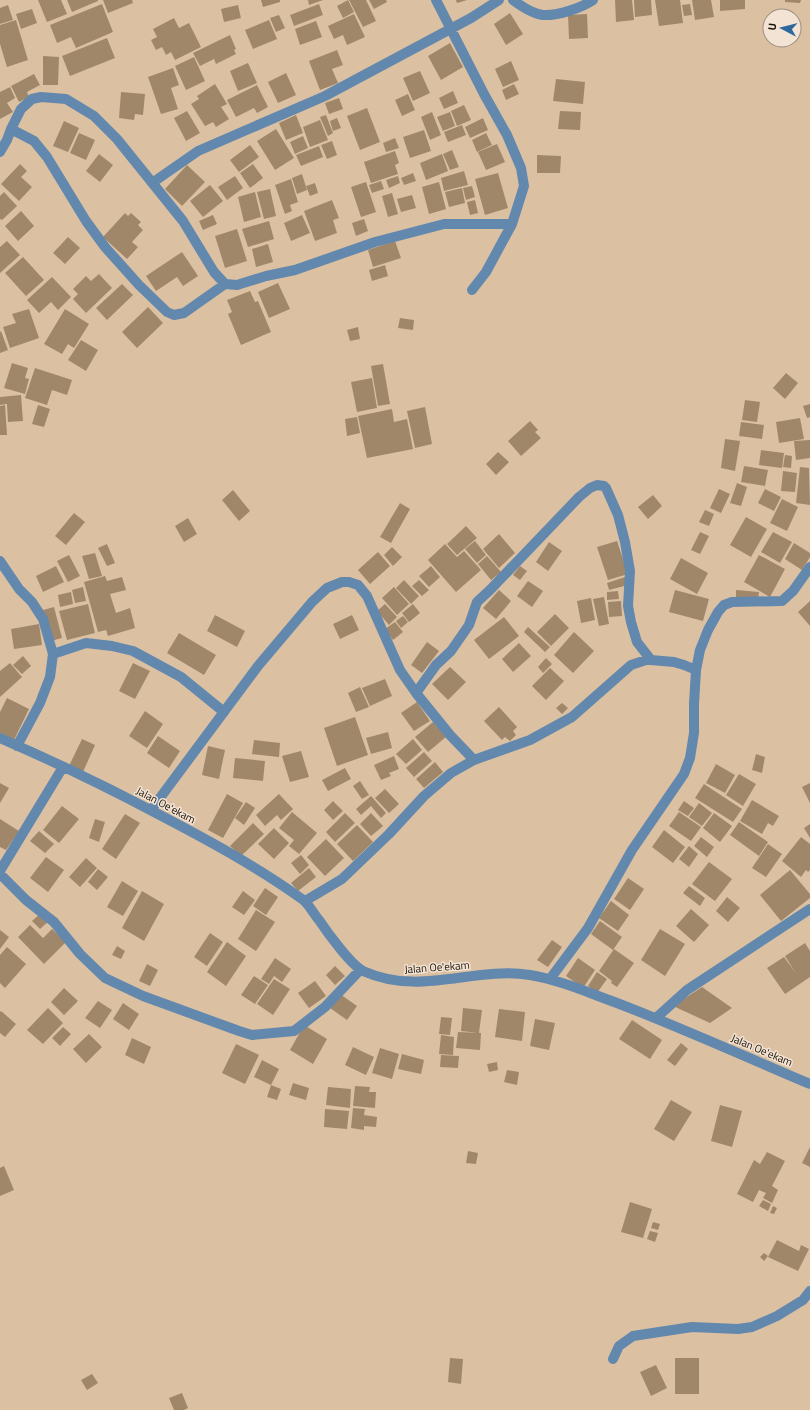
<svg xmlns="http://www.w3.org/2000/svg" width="810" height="1410" font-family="'Titillium Web',sans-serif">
<rect width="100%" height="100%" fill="#dcc0a2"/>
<path fill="#a1876a" d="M38 0H61L67 14 47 22Z
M67 0H98V1L72 12Z
M103 0H132L133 3 108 13Z
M261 0H280V2L263 7Z
M308 0H323L309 5Z
M348 0 354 12 343 18 337 6Z
M349 0H366L376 21 363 27Z
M369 0H386L387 2 374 9Z
M456 0H467L457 3Z
M615 0H632L634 20 616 22Z
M634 0H651L652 15 635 17Z
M655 0H680L683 23 659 26Z
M692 0H711L714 17 695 20Z
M720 0H745V9L720 11Z
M785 0H801L800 3 785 2Z
M102 4 113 32 76 48 71 37 57 43 50 25Z
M319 4 323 15 294 26 290 15Z
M690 4 692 15 684 16 682 5Z
M8 5 13 20 0 24V8Z
M238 5 241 18 224 22 221 9Z
M32 9 37 23 21 29 16 14Z
M510 13 523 34 506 45 494 24Z
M354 14 365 37 347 45 343 35 334 39 328 26Z
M587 14 588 38 569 39 568 15Z
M279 15 285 28 276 32 270 18Z
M174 18 179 28 189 23 201 47 175 60 171 52 166 55 162 47 156 50 151 40 157 37 153 29Z
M16 20 28 60 7 67 0 44V25Z
M269 20 277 39 253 49 245 30Z
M316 21 322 37 300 45 295 29Z
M230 35 236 49 234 50 236 54 216 64 214 59 200 66 193 53Z
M107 38 115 58 70 76 62 56Z
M450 43 463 67 441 80 428 56Z
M337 50 343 65 332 69 338 83 320 90 309 61Z
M43 56 59 57 58 85H43Z
M194 57 205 81 186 90 175 66Z
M511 61 519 80 503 87 495 69Z
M248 63 257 83 238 91 230 71Z
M173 68 179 85 171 88 178 109 161 114 148 77Z
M420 71 430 93 413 101 403 78Z
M286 73 296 95 278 103 268 82Z
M34 74 40 85 27 92 29 97 19 102 11 86Z
M556 79 585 82 583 104 553 101Z
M215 84 227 104 221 107 229 119 216 127 213 122 205 126 191 104 199 99 197 96Z
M514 84 519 94 506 100 502 90Z
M257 85 268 107 257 113 254 108 236 117 227 100Z
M10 87 15 98 7 103 13 112 0 119V92Z
M453 91 458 103 444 109 439 98Z
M121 92 145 94 143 115 135 114 134 120 119 118Z
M408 94 415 110 402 116 395 100Z
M339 98 343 109 329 114 325 103Z
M464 105 471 120 457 126 451 111Z
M367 108 380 142 360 150 347 116Z
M187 111 200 133 186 141 174 118Z
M560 111 581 112 580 130 558 129Z
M432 112 441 135 430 140 421 117Z
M450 112 455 126 443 131 437 117Z
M296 115 303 133 286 140 279 123Z
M326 115 333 133 328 136 320 117Z
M337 118 341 128 333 131 330 121Z
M483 118 488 130 470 138 465 127Z
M320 120 328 140 310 147 303 127Z
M64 121 79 128 68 152 53 146Z
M462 125 466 135 448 142 444 132Z
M276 129 294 158 275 170 257 141Z
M424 130 431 151 410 158 403 137Z
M79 133 95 140 86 160 70 153Z
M486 133 492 145 477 152 472 140Z
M303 136 308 148 295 154 290 142Z
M395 138 399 148 386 152 383 143Z
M332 141 337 155 327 159 321 145Z
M497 144 505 162 486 170 478 152Z
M250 145 259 157 239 172 230 160Z
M319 146 323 157 301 166 296 155Z
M452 150 459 167 450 170 443 154Z
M395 151 399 163 395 165 398 174 371 183 364 162Z
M99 154 113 165 100 182 86 171Z
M442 154 448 171 426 180 420 163Z
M537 155 561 156 560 173H537Z
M20 164 27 171 21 177 32 187 19 201 1 184Z
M253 164 263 178 250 188 240 173Z
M187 165 205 182 182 206 165 189Z
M464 171 468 185 444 191 441 178Z
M413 173 416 181 404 185 401 178Z
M498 173 508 208 485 215 475 179Z
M302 174 307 190 297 194 292 178Z
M235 176 243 188 227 200 218 187Z
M398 176 400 183 389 188 386 180Z
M291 179 298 202 290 205 292 211 285 214 275 185Z
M381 181 384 189 372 193 369 185Z
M366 182 376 212 361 217 351 187Z
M439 182 446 209 429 214 422 187Z
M315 183 318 193 310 196 306 186Z
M210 185 223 201 203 217 190 201Z
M472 186 475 197 466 200 463 188Z
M462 188 465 203 449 207 445 192Z
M270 189 276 216 264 219 257 192Z
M4 192 17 206 2 220 0 219V196Z
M255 192 261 217 244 222 238 197Z
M392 193 398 214 388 217 382 196Z
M412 195 416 208 401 212 397 199Z
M332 200 339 218 333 220 337 233 315 241 304 211Z
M475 200 478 213 470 215 467 202Z
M21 211 34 226 18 241 5 226Z
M125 213 128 216 131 213 141 222 138 225 143 230 132 242 138 247 127 259 103 237Z
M213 215 217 224 203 230 199 221Z
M302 215 310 233 291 241 284 223Z
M364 219 368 231 356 236 352 223Z
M269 221 274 239 248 247 242 229Z
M237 229 247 261 225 268 215 236Z
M68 237 80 248 65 264 53 253Z
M7 241 20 255 0 273V247Z
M395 241 401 258 373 267 368 250Z
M268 244 273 262 256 267 252 249Z
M182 252 198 276 183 286 177 277 156 291 146 276Z
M23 257 44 280 26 296 5 273Z
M385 265 388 276 372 281 369 270Z
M99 274 112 288 86 313 73 299 78 294 73 289 86 276 91 281Z
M52 277 71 297 58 310 51 302 39 313 27 300Z
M278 283 290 309 269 318 258 292Z
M122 284 133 295 107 320 96 308Z
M250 291 255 302 258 301 271 332 241 345 228 314 232 312 227 300Z
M148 307 163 323 137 348 122 332Z
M29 309 39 338 10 348 3 327 16 323 12 314Z
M65 309 89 324 74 348 68 344 62 354 44 344Z
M400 318 414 320 413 330 398 328Z
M358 327 360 339 350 341 347 330Z
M1 331 8 350 0 353V332Z
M81 340 98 350 86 371 68 360Z
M12 363 28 368 25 378 29 379 25 394 4 388Z
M383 364 390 404 378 406 371 366Z
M35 368 72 380 67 395 52 390 47 405 25 398Z
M786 373 798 383 785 399 773 388Z
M372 378 377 408 357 412 351 382Z
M21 395 23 421 8 422 7 404 0 405V397Z
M745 400 760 402 757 422 742 420Z
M810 404V417L807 418 803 406Z
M5 405 7 435H0V406Z
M38 405 50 409 44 427 32 424Z
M425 407 432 444 415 448 407 411Z
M392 409 394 422 407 419 413 449 367 458 358 416Z
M357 417 360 433 347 436 345 419Z
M800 418 804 439 779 443 776 422Z
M530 421 538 430 535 432 541 438 521 456 508 441Z
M741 422 764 425 762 439 739 436Z
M725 439 740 441 735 471 721 468Z
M810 440V458L796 460 794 441Z
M761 450 784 453 782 468 759 465Z
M498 452 509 462 496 475 486 464Z
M785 455 792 456 791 468 783 467Z
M744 466 768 470 765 486 741 482Z
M800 467 809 468 810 505 796 503Z
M783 471 797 473 795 492 781 491Z
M737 483 747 487 741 506 730 503Z
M719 489 730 494 721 513 710 508Z
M765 489 781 497 774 511 758 503Z
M233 490 250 511 239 521 222 500Z
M653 495 662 506 648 519 638 507Z
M782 499 798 507 787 531 770 523Z
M400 503 410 509 391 543 380 537Z
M705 510 714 514 709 526 699 522Z
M74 513 85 522 66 545 55 536Z
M746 517 767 529 751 557 730 545Z
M188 518 197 534 184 542 175 526Z
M466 526 477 538 457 555 447 544Z
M700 532 709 536 700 554 691 550Z
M773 532 792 542 780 563 761 552Z
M499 534 515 553 499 568 483 549Z
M475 541 486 555 477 563 465 549Z
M617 541 628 574 608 580 597 547Z
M549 542 562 551 548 571 536 562Z
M794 543 810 553V557L802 570 785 559Z
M107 544 115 563 107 566 98 548Z
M445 544 457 557 464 551 481 570 456 592 428 560Z
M392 547 402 557 393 566 384 555Z
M378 552 390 566 370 584 358 570Z
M95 553 102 576 89 579 82 556Z
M69 555 80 576 68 582 57 561Z
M759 555 785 569 770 597 744 582Z
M487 556 501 572 491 580 478 564Z
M681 558 708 573 697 594 670 579Z
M56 566 64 582 43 592 36 576Z
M431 566 440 577 429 587 419 576Z
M520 566 527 571 520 580 513 575Z
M105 576 107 581 122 577 126 590 110 594 116 613 130 608 135 628 108 636 106 630 98 632 84 582Z
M625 577 628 585 609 590 607 583Z
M404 580 419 596 411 604 396 588Z
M419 580 429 590 422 596 412 586Z
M528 581 543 591 532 607 517 596Z
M83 587 86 601 75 603 72 590Z
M394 587 409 604 397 615 382 598Z
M499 590 511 601 496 619 483 608Z
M675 590 709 599 703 621 669 612Z
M736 590 759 592 758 599 736 597Z
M618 591 619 599 607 600V592Z
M71 592 73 604 60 607 58 595Z
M604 597 609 624 599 626 593 599Z
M591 598 595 620 581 623 577 601Z
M621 601 622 616 609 617 608 602Z
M810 601V626L798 612Z
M88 604 95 633 67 640 59 611Z
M385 604 397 617 389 625 377 611Z
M413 604 420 613 409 622 402 613Z
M54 607 62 638 51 641 43 610Z
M555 614 569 628 551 646 537 632Z
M215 615 245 631 237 647 207 631Z
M352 615 359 630 340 639 333 624Z
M403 616 408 622 401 628 396 621Z
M504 617 519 636 489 659 474 640Z
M395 622 403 632 393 640 385 629Z
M39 624 42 645 14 649 11 629Z
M528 627 550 647 545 652 524 632Z
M574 632 594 651 573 673 554 655Z
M179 633 216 655 204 675 167 653Z
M427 642 439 651 422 673 411 665Z
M519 643 531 656 513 672 502 659Z
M23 656 31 666 22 674 13 665Z
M546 658 552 664 543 673 538 667Z
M10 663 22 677 0 697V671Z
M133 663 150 671 135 699 119 691Z
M450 667 466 682 448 700 432 684Z
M550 668 564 681 546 700 532 686Z
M385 679 392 696 370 706 362 688Z
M360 687 369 707 356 712 348 693Z
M7 698 29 709 14 740 0 733V712Z
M417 702 430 721 414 731 401 713Z
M562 703 568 708 562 714 556 708Z
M499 707 517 727 513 731 516 735 510 741 505 737 502 740 484 721Z
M145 711 163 724 147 748 129 736Z
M355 717 368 755 337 766 324 728Z
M433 722 446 737 428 752 415 737Z
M388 732 392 748 371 754 366 738Z
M158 736 180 751 169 768 147 753Z
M82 739 95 745 83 772 69 766Z
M413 739 422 750 406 764 396 754Z
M254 740 280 743 279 757 252 754Z
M208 746 225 750 219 779 202 775Z
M301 751 309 777 290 782 282 756Z
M424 752 432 761 414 777 406 768Z
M756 754 765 757 762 773 752 770Z
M394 756 399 769 389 773 391 776 381 780 374 765Z
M235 758 265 761 263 781 233 778Z
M435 762 443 772 424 788 416 779Z
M716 764 735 775 725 793 706 783Z
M345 768 351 779 328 791 322 780Z
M739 774 756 784 743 806 726 795Z
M360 781 369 795 362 799 353 786Z
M0 783 9 788 0 803Z
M810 783V803L802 787Z
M704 784 742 809 733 822 695 798Z
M385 789 399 804 389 813 375 798Z
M227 794 243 803 223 838 208 830Z
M279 794 293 809 281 820 277 815 265 826 256 815Z
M371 796 386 813 381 818 371 806 361 815 356 809Z
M752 800 779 816 773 826 768 823 762 834 740 821Z
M333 801 343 811 333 820 324 810Z
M684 801 694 808 688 816 678 810Z
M246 802 255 808 244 825 235 818Z
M699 803 712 813 702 826 689 817Z
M62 806 79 819 59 843 43 830Z
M292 812 317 833 299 854 289 846 294 840 279 828Z
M679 812 701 827 691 841 669 826Z
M345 813 355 823 335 842 326 832Z
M371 813 383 826 371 836 360 824Z
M714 813 732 826 720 842 703 828Z
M125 814 140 823 116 859 102 849Z
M0 819 19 831 6 850 0 847Z
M95 819 105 822 99 842 89 838Z
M739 822 768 842 759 856 730 835Z
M253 823 264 834 241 856 230 846Z
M810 824V838L804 828Z
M357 825 373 842 353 861 337 844Z
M274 828 289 843 274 859 258 844Z
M664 830 685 847 673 863 652 847Z
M39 831 54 844 45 853 30 841Z
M701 837 714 847 707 857 694 846Z
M801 837 810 844V870L808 872 806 870 801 877 782 861Z
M326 839 344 858 325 876 307 857Z
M768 844 782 854 766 877 752 868Z
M689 846 698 854 689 867 679 859Z
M301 855 309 865 300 874 291 863Z
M46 857 64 870 48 892 30 878Z
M86 858 97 868 80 887 69 877Z
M709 862 732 879 715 901 692 884Z
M309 868 316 877 298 891 291 883Z
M98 869 108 877 97 890 88 882Z
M790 870 810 894V898L781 921 760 895Z
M628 878 644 889 630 910 614 899Z
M122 881 138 891 123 916 107 907Z
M689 886 705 898 700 906 683 893Z
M265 888 278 897 266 915 253 906Z
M142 891 164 904 144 941 122 928Z
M243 891 255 900 244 915 232 907Z
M727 897 740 908 728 922 716 911Z
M611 901 629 915 618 931 599 918Z
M691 909 709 925 694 942 676 926Z
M256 910 275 922 256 951 238 939Z
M41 913 49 921 40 929 32 921Z
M600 921 622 937 613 950 591 934Z
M30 925 43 938 52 929 66 942 44 964 18 937Z
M660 929 685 944 665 976 641 960Z
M0 930 9 937 0 949Z
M210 933 223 942 207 966 194 957Z
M552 940 562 947 548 967 537 960Z
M227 942 246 956 226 986 207 972Z
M805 943 810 951V977L785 994 767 968 784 957 795 972 785 956Z
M117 946 125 951 121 959 112 955Z
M7 947 26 964 5 988 0 983V955Z
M614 949 634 963 617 987 611 983 612 981 599 971Z
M275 958 291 969 282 982 274 976 269 984 261 979Z
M578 958 595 970 583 988 566 976Z
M147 964 158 970 150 986 139 981Z
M335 966 345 976 335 985 326 975Z
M597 972 607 979 597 993 588 986Z
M254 976 268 985 255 1004 241 995Z
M274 979 290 989 273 1015 257 1004Z
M315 981 326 996 309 1008 298 993Z
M702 987 732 1008 710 1023 673 1006Z
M64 988 78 1001 64 1015 51 1002Z
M340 994 357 1006 347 1020 330 1008Z
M98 1001 112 1010 100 1028 85 1018Z
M123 1003 139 1014 129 1030 113 1019Z
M48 1008 63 1023 43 1044 27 1030Z
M463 1008 482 1010 479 1033 461 1031Z
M499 1009 525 1012 522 1041 495 1037Z
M1 1011 16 1024 5 1037 0 1033V1012Z
M441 1017 452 1018 450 1035 439 1034Z
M535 1019 555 1023 549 1050 530 1046Z
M632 1020 662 1040 650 1059 619 1039Z
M304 1025 327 1039 313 1064 290 1050Z
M63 1027 71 1034 60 1046 52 1038Z
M458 1032 481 1033 480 1050 456 1048Z
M89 1034 102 1047 86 1063 73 1049Z
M441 1035 454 1037 453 1055 439 1054Z
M132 1038 151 1047 144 1064 125 1055Z
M681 1043 688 1049 675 1066 667 1060Z
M236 1044 259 1055 245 1084 222 1073Z
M353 1047 374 1057 366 1075 345 1065Z
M380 1048 399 1054 392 1079 372 1073Z
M402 1054 424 1060 421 1074 398 1069Z
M441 1055 459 1056 458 1068 440 1067Z
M262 1060 279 1069 271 1085 254 1077Z
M497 1062 498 1070 489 1072 487 1064Z
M507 1070 519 1072 517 1085 504 1082Z
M293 1083 309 1088 306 1100 289 1095Z
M271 1085 281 1089 277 1100 267 1097Z
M355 1086 370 1087 369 1092H376L375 1108 353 1106Z
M328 1087 351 1089 350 1108 326 1105Z
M671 1100 692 1112 674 1141 654 1129Z
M720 1105 742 1111 732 1147 711 1141Z
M353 1108 365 1109 364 1115 377 1117 376 1127 364 1126V1130L351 1128Z
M325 1109 349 1111 347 1129 324 1127Z
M810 1147V1167L802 1163Z
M468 1151 478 1153 476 1164 466 1163Z
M767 1152 785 1161 772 1186 778 1190 772 1203 763 1198 766 1193 759 1190 753 1202 737 1194 754 1160 760 1164Z
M4 1166 14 1190 0 1196V1168Z
M763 1200 771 1204 768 1211 759 1206Z
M630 1202 652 1209 643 1238 621 1232Z
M773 1206 777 1208 774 1214 770 1213Z
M653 1222 660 1224 658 1230 651 1228Z
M650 1231 658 1233 655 1242 647 1239Z
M777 1240 799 1251 801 1245 809 1249 798 1271 768 1257Z
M764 1253 768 1256 764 1261 760 1257Z
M450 1358 463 1359 461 1384 448 1382Z
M675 1358H699V1394H675Z
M656 1365 667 1388 651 1396 640 1372Z
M92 1374 98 1383 87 1390 81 1380Z
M182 1393 188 1408 184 1410H174L169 1398Z"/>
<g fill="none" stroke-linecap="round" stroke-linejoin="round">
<path stroke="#6388ae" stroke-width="10" d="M436 0 484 94 507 135 521 168 524 186 512 224 486 272 472 290
M513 0C521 6 533 14 543 15 558 16 581 8 593 0
M11 129 34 141 47 157 86 221 105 247 139 285 167 312 174 315 184 313 225 284
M0 152 7 140 11 129 21 109 32 99 41 97 66 99 94 116 117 139 183 221 214 272 225 284 237 285 266 276 295 270 375 242 444 224H512
M152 183 198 151 325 96 471 18 499 0
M0 561 19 589 32 602 43 619 53 654 50 677 40 703 17 746
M53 654 86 643 112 646 133 651 181 677 224 712
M416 693 436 665 451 651 469 625 477 602 490 590 579 497 590 488 597 485 604 486 606 488 618 515 625 542 630 571 628 606 631 622 637 642 651 660
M0 738C53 761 105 786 156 813 206 839 256 866 302 899 309 904 313 913 319 920 327 932 351 965 363 971 421 997 473 966 530 975 560 980 589 993 617 1003 682 1028 746 1057 810 1084
M151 810 258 666 312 602 327 588 342 582H349L358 585 367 596 400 670 416 693 450 735 474 760
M0 871 63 767
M0 874 26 900 54 922 80 954 105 978 143 996 239 1031 252 1035 294 1031 325 1007 360 970
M305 901 342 879 389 834 424 796 451 773 474 760 530 740 572 717 631 665 646 660H651L674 662 684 665 696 670
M550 979 588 928 632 850 684 774 690 758 694 733V704L696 670 700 650 708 630 718 612 724 605 732 602 782 601 793 591 810 567
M656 1018 687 990 810 909
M613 1359 619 1346 633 1336 692 1327 738 1329 752 1327 777 1316 803 1300 810 1291"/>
</g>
<g text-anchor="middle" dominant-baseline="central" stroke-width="3" stroke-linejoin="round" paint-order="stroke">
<g font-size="11" fill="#1b1207" stroke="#f2e3d4">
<text transform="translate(166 805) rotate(28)">Jalan Oe'ekam</text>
<text transform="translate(437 967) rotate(-4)">Jalan Oe'ekam</text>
<text transform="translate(762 1050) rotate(23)">Jalan Oe'ekam</text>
</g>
</g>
<g transform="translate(782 28) rotate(277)"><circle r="19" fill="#f2e3d4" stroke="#9c8f82"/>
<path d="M0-3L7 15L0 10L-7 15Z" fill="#2c679e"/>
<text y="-6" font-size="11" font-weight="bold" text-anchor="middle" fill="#1b1207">U</text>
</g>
</svg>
